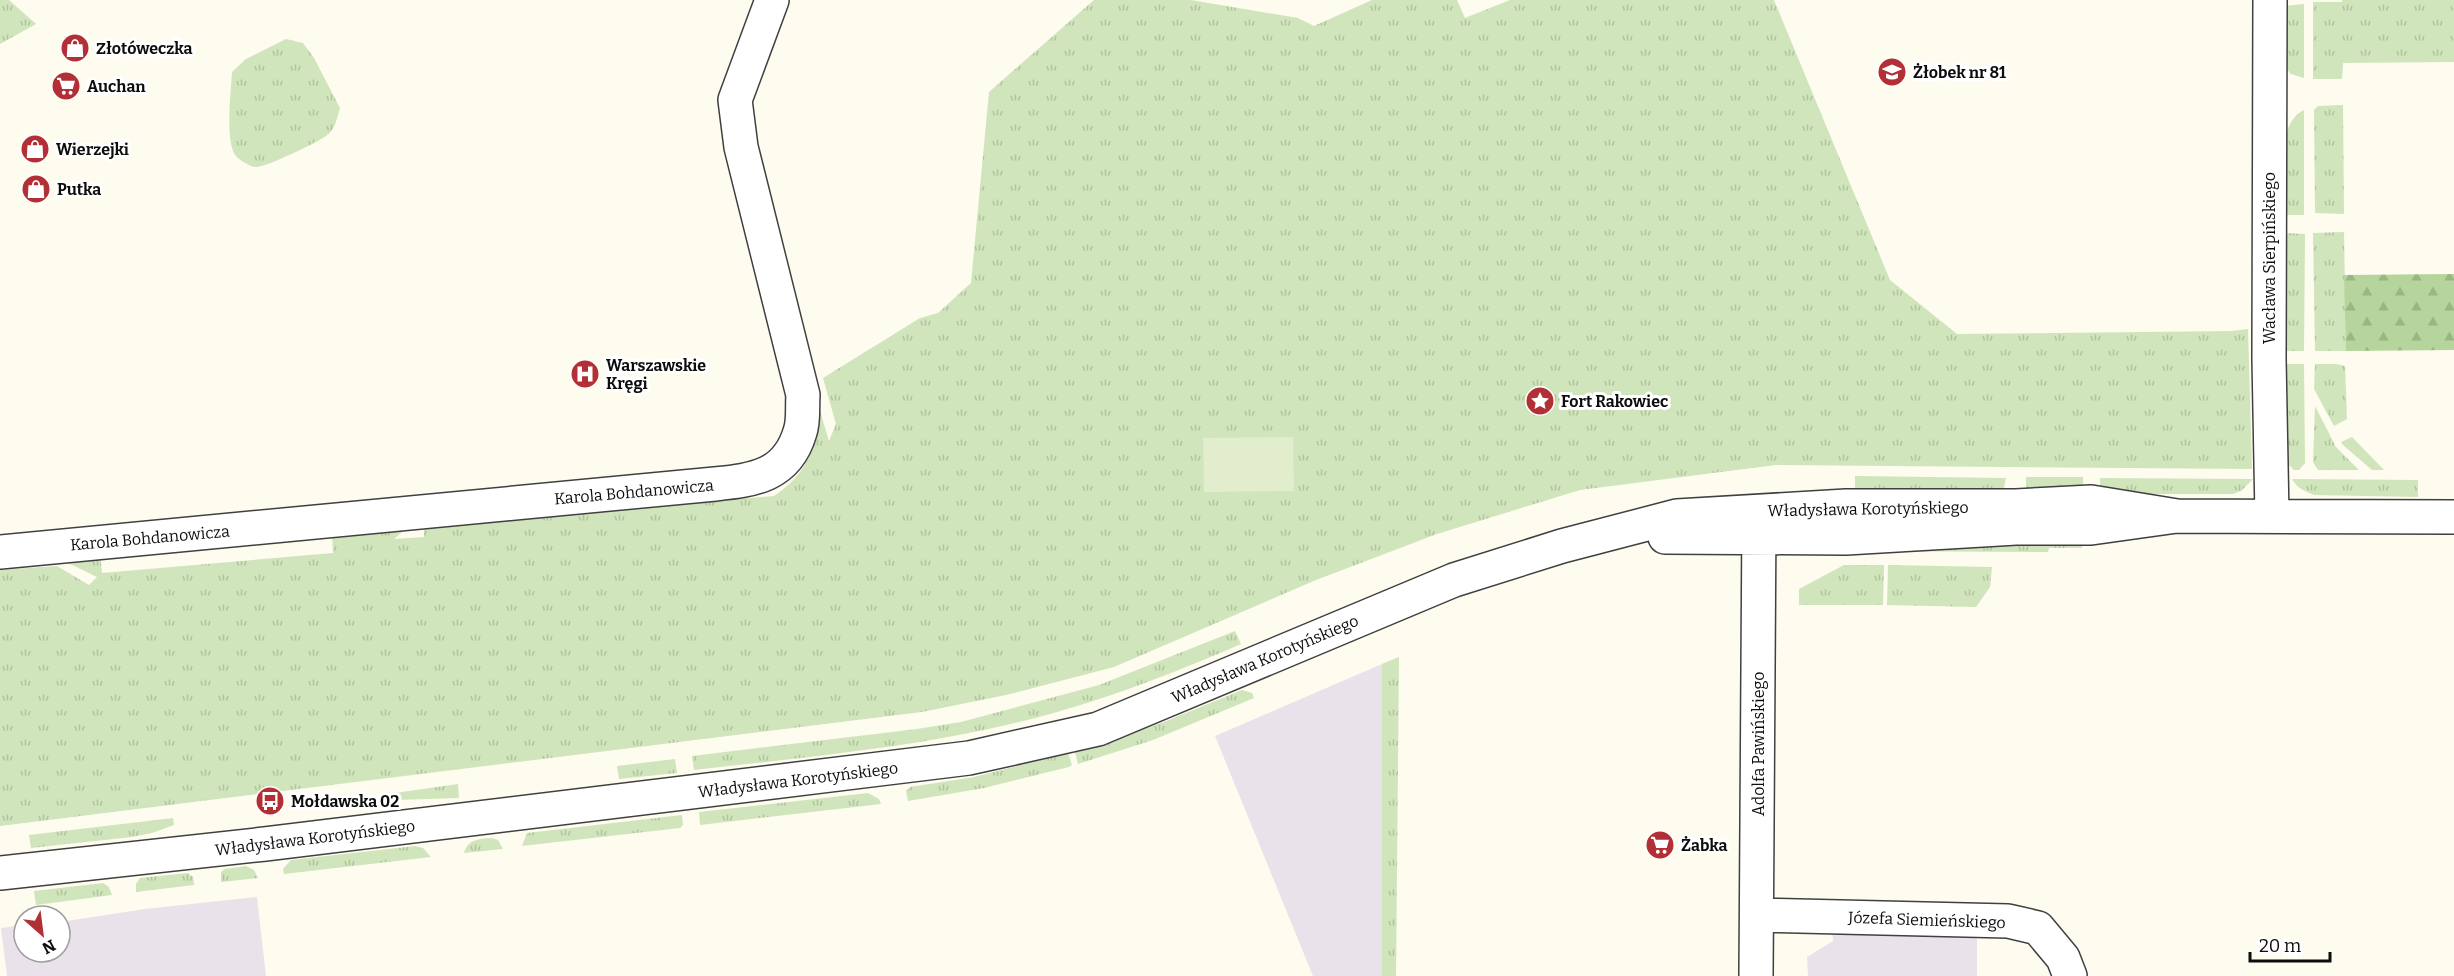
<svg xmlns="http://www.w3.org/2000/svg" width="2454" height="976" font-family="Bitter,serif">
<defs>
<pattern id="grass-tufts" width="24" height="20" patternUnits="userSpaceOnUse" patternTransform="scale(1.5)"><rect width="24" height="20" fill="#d0e5bb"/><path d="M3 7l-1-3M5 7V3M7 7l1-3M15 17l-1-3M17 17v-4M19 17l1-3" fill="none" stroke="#b1c3a0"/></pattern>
<pattern id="forest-firs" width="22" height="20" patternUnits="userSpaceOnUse" patternTransform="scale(1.5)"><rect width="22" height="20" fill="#b5d59c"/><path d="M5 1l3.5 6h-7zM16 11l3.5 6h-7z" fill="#9ab685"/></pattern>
</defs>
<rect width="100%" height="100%" fill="#fefbef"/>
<path fill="#eae2eb" d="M1382 664V976H1313L1215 736Z
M257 897 266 976H7L1 928 24 925V952H60V922L145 909Z
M1832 928 1977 931V976H1808L1807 957 1833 941Z"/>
<path fill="url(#grass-tufts)" d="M0 0H9L36 24 0 44Z
M1094 0H1191L1298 18 1314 26 1372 0H1457L1465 18 1510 0H1774L1890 280 1957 334 2232 331 2248 329 2252 469 1776 465 1580 490 1437 534 1316 580 1114 667 1006 695 922 712 0 826V570L57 566 89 585 97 577 56 557 100 552 102 573 333 553 332 532 402 526V532L394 539 424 537V525L774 496C808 473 814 450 820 411L829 441 836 424 823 378 920 318 938 313 971 283 989 92Z
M2342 0H2454V62L2343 63 2342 79H2313V2H2342Z
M2304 4V78L2291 74 2284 66 2282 6Z
M286 39 303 43 314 58 340 108C337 118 335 130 326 136 316 143 265 168 255 167 249 166 239 160 235 155 225 138 231 93 232 72L246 59Z
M2343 105 2344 214 2315 213 2314 110 2318 106Z
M2304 110V215H2284C2284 187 2274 124 2304 110Z
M2344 232 2346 351H2315L2313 233Z
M2284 233 2305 234 2304 351H2287L2285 347Z
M2288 364H2304L2305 463 2299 470H2294L2289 465H2285L2283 366Z
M2315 364H2336L2345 366 2347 419 2334 426 2314 389Z
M2315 406 2336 447 2359 470H2318L2313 462Z
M2352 437 2384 470H2372L2343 445 2341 442Z
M1855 476 2006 478 2003 492 1855 491Z
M2026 477H2083V494L2029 492 2026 488Z
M2100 478 2253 479 2241 491 2233 494H2100Z
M2292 479 2418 480V497L2314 495C2304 491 2297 488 2292 479Z
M2082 537V548H2049L2048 552 1854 551Z
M1844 565H1884L1883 605H1799V589Z
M1888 565 1992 567 1990 587 1976 607 1887 605Z
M1235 631 1241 644C1181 670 1120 694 1057 712 939 746 815 756 694 770L692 756 917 729 961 722 1099 685Z
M1399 657 1396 976H1382V664Z
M1242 690 1252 693 1254 698 1153 740 1078 764 1075 752 1164 722Z
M1068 753 1072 765 1069 767 984 788 908 801 906 791 910 787 974 777Z
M675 759 677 773 619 779 617 766Z
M458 784 459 798 396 800 395 793Z
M868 793 879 799 881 804 700 825 699 812Z
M682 815 683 825 680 828 522 846 527 833Z
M173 818 174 825 152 833 132 837 31 848 29 835Z
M492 838 498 840 503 849 464 853C468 839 479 839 492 838Z
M415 846 423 848 431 857 284 874 283 869 291 860Z
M246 866 254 870 258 878 221 882V872L225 869Z
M188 873 193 877 194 885 136 892V884L140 878Z
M103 883 109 887 112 895 36 905 34 891Z"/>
<path fill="url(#forest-firs)" d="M2454 274V350L2346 351 2344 275Z"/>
<path fill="#e1edcc" d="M1293 437 1294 491 1204 492 1203 438Z"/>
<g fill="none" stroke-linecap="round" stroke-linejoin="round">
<g stroke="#404040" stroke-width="36">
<path id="minor" d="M2270 0 2269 359 2272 516
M1665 537 1846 538 2016 528H2091L2177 516 2454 517
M0 552 715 484C754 480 787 476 800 432 804 421 802 407 803 395L741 147 735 100 772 0
M0 873 265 844 969 758 1098 729 1454 580 1562 546 1677 516 1846 506H2016L2091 502 2177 516
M1757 915 2008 921 2038 928 2063 958 2070 976
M1756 976 1759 516"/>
</g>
<use href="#minor" stroke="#fff" stroke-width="33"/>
</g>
<defs>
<g id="shop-disc" transform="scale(1.5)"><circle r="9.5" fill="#b23035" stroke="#fff"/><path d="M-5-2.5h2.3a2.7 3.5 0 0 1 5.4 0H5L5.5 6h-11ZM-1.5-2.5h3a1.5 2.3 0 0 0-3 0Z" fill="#fff"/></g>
<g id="school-disc" transform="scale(1.5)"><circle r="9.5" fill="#b23035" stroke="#fff"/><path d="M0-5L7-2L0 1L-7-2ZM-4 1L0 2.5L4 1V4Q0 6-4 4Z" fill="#fff"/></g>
<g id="supermarket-disc" transform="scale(1.5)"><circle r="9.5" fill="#b23035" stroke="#fff"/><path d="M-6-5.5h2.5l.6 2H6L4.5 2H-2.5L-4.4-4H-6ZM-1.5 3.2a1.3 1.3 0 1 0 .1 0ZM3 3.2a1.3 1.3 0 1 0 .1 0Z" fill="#fff"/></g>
<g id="hospital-disc" transform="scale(1.5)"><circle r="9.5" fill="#b23035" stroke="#fff"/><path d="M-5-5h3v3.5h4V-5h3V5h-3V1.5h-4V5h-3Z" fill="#fff"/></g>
<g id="sight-disc" transform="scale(1.5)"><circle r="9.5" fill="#b23035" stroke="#fff"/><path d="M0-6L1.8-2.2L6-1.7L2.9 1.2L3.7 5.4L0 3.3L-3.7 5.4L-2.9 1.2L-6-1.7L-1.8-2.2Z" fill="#fff"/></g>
<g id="bus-disc" transform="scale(1.5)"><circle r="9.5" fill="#b23035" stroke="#fff"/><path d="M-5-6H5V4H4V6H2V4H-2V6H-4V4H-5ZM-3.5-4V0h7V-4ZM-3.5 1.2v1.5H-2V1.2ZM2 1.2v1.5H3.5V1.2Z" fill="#fff"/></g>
</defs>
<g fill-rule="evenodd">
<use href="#shop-disc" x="75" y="48"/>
<use href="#school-disc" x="1892" y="72"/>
<use href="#supermarket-disc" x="66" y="86"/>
<use href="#shop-disc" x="35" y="149"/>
<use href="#shop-disc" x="36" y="189"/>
<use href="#hospital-disc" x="585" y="374"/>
<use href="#sight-disc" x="1540" y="401"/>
<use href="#bus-disc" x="270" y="801"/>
<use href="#supermarket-disc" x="1660" y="845"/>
</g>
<g text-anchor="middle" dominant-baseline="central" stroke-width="6" stroke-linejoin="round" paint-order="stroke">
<g font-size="16" font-weight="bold" fill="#0d0d0d" stroke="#fff" text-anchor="start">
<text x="96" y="48">Złotóweczka</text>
<text x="1913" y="72">Żłobek nr 81</text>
<text x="87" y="86">Auchan</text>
<text x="56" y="149">Wierzejki</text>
<text x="57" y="189">Putka</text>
<text x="606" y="365">Warszawskie<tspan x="606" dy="18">Kręgi</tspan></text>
<text x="1561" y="401">Fort Rakowiec</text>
<text x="291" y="801">Mołdawska 02</text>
<text x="1681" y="845">Żabka</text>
</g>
<g font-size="16" fill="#0d0d0d" stroke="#fff">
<text transform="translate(2269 258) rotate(-90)">Wacława Sierpińskiego</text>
<text transform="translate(634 492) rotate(-5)">Karola Bohdanowicza</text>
<text transform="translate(1868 509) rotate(-1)">Władysława Korotyńskiego</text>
<text transform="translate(150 538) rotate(-5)">Karola Bohdanowicza</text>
<text transform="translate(1265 659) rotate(-23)">Władysława Korotyńskiego</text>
<text transform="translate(1758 744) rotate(-90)">Adolfa Pawińskiego</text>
<text transform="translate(798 780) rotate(-7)">Władysława Korotyńskiego</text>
<text transform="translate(315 838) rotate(-7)">Władysława Korotyńskiego</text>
<text transform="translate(1927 920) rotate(2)">Józefa Siemieńskiego</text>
</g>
</g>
<g transform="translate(42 934) rotate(152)"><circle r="28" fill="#ffffff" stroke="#9e9e9e" stroke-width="1.5"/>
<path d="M0-4.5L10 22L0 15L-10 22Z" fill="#b23035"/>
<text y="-9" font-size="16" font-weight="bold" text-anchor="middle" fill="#0d0d0d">N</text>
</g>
<path d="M2250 952v9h80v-9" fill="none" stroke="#0d0d0d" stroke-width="3"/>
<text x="2259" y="952" font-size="18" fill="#0d0d0d" stroke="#ffffff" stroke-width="4.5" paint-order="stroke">20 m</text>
</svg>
